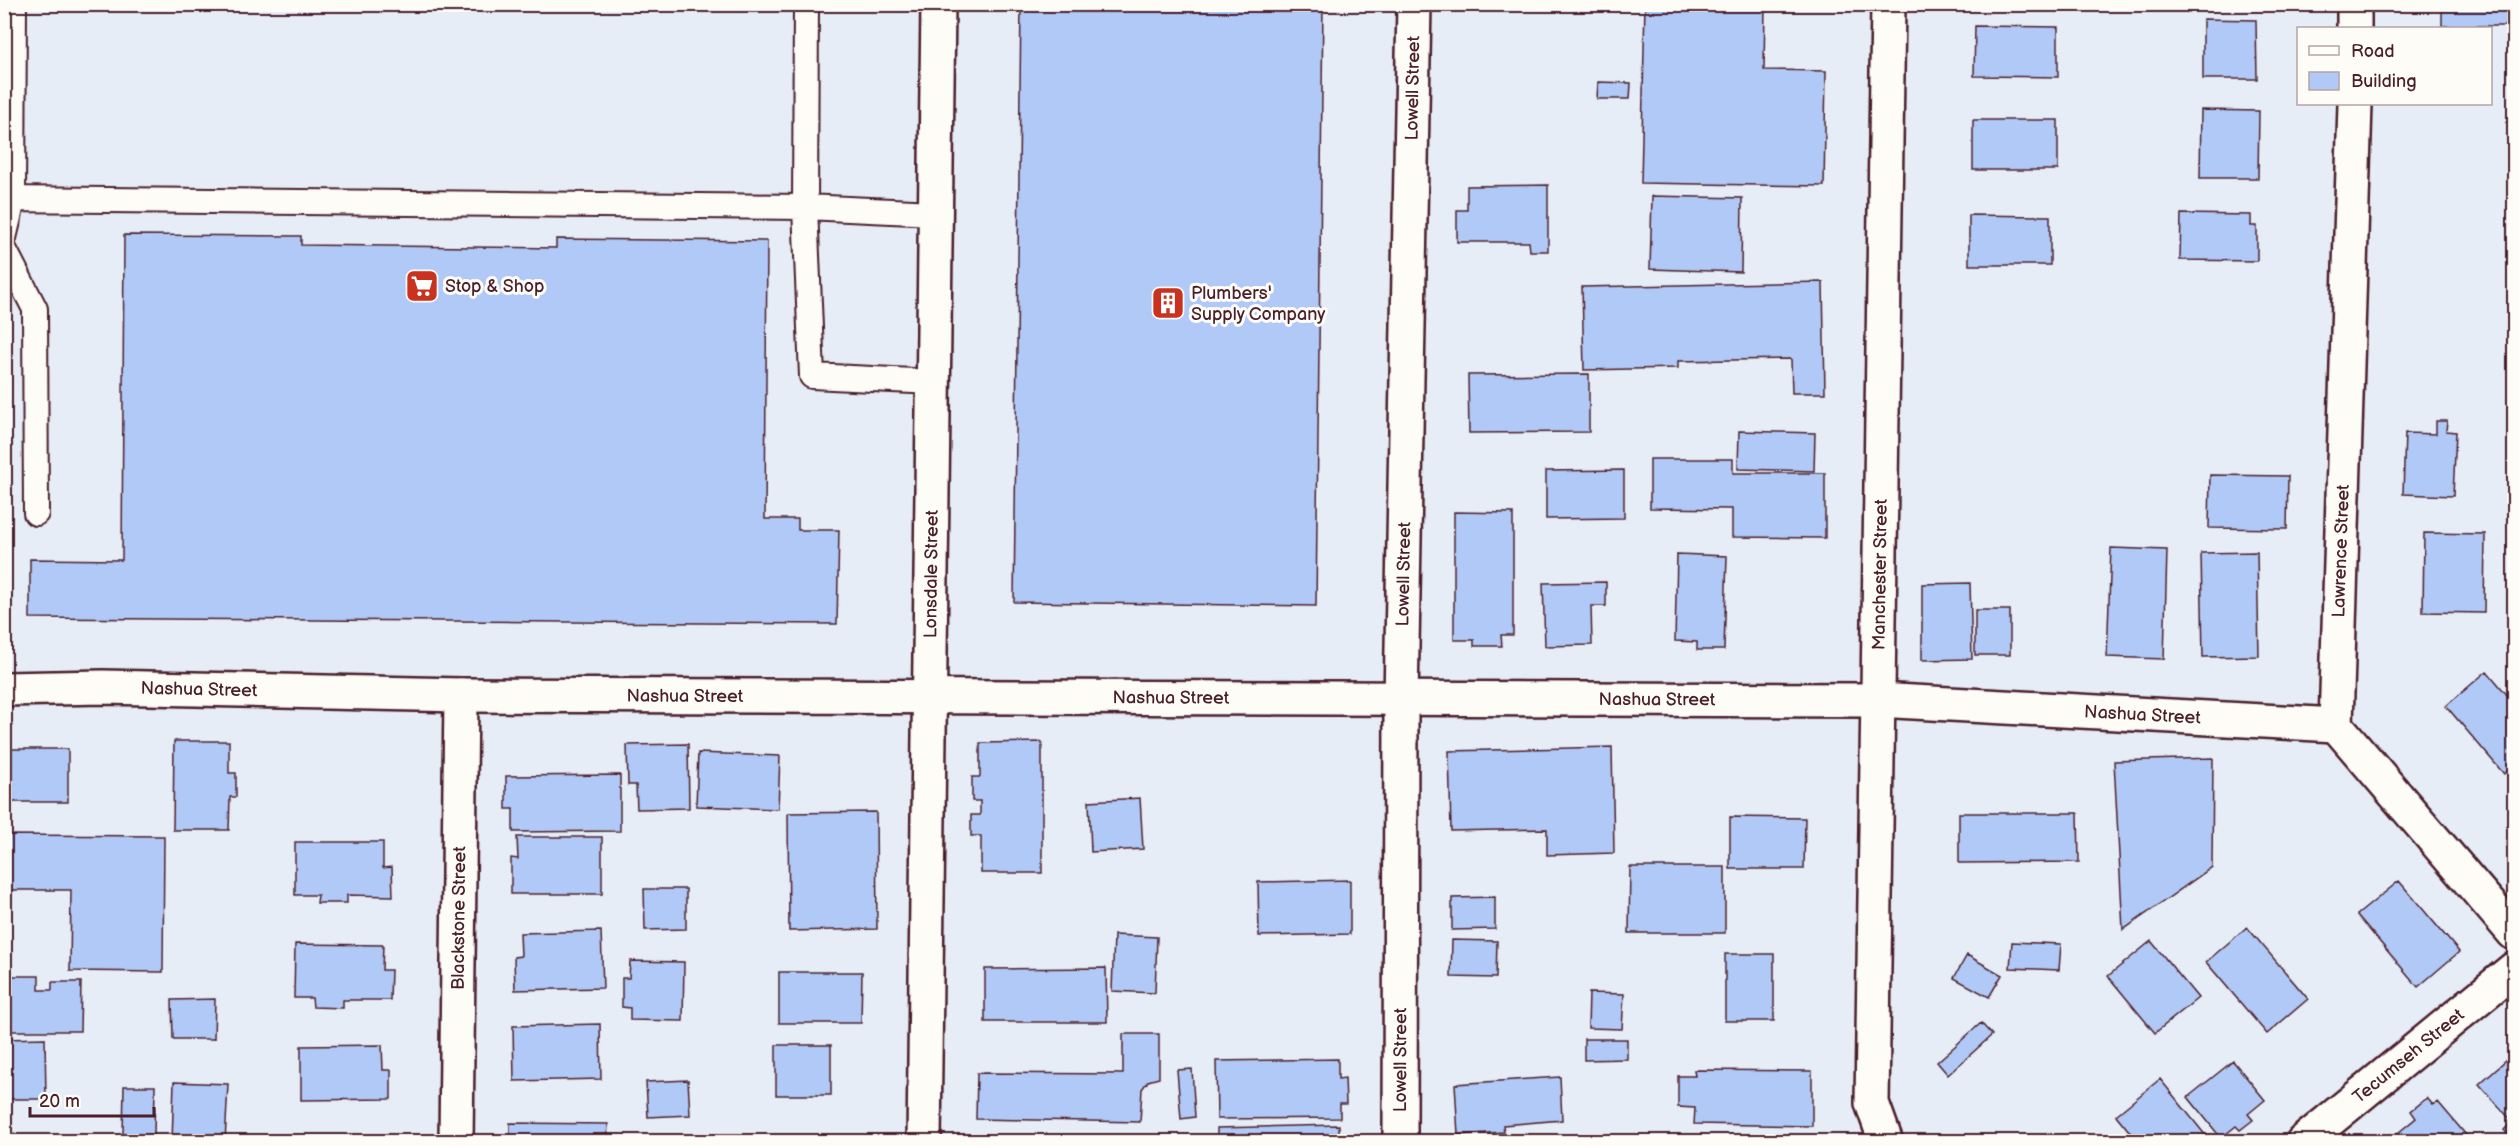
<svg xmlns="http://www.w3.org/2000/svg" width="2519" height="1146" font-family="'Balsamiq Sans',sans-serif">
<rect width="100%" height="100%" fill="#e6edf7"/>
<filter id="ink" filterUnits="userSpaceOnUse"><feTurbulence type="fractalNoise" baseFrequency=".0167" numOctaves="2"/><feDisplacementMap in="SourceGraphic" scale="12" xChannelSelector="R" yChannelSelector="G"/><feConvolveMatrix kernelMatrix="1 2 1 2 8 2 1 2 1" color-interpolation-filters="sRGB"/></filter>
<g filter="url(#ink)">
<path fill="#b1c9f7" stroke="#4a1f2b" stroke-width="1.5" d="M1021 4H1323L1316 606 1014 602Z
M1645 4H1765L1764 70 1826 71 1824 186 1641 183Z
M2442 4H2514V26H2442Z
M2203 19 2256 20 2257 79H2203Z
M1975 26 2058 27V77L1974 76Z
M1598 82 1631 83 1630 99H1597Z
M2201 110 2259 111 2258 178H2200Z
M1973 120H2058V170H1973Z
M1548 185V251H1530L1529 242H1457V210H1467V186Z
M1652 196 1742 198 1741 272 1650 269Z
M2181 214 2251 215V226H2257V261L2180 260Z
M1969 215 2050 216V265H1969Z
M124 235 301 236V245L556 248V239L767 241 765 519H798V530H839L837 624 30 618V559L122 560Z
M1823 282 1825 393H1792L1791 359 1678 361V368L1584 370 1582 287Z
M1589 374V432L1469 433 1468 375Z
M2436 421H2447L2446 431 2456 432 2453 496 2403 494 2405 433 2436 434Z
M1739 431 1815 433 1814 471 1738 469Z
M1650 459H1733V473H1825V538L1732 537V509L1650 508Z
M1624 470V518L1546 519V471Z
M2210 475 2288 476 2287 529 2209 528Z
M1454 512 1513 513V635H1501L1502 646H1474V640H1454Z
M2424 533 2485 534 2484 613 2423 612Z
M2111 548 2167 550 2164 659 2107 657Z
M2257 552 2259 656 2203 657 2201 553Z
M1677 554 1727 556 1724 650H1697V642L1675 641Z
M1606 582V606H1591L1592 645 1545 646 1543 583Z
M1970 583 1972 659 1922 660V584Z
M1975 610H2010V655H1975Z
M2487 671 2514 703V765L2504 774 2446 706Z
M174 741H229V773H236V797H230L229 830H173Z
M1042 742V873H981V836H971V815H980V801H972V777H980V743Z
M688 744 689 808 637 809 636 785H628L627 745Z
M1612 747 1614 853 1547 855V829L1451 831 1449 751Z
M4 749H68V802H4Z
M698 753 780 756 778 809 696 806Z
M2213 758 2212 867 2123 930 2114 761Z
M620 775V831L513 832V809H506V776Z
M1140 798 1143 849 1091 852 1089 801Z
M876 812 877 929 789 931 788 813Z
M1959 813H2078L2079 862 1959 863Z
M1730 817 1805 818 1804 869H1730Z
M4 835 164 836 163 972 70 971 71 890H4Z
M517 837H602V894H511V858L518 859Z
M295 842H383V868L392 867 393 896 347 895V903H317L318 895H295Z
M1630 867H1725V933H1629Z
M1350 880V934L1259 936 1258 882Z
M2399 881 2459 952 2418 987 2357 915Z
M644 889H686V929L645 930Z
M1495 897V929L1452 930V898Z
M2247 927 2308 999 2267 1034 2206 962Z
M601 931 603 988 515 990 514 957 521 956 520 933Z
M1114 935 1157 937 1155 993 1112 991Z
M1452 940 1497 941 1496 978 1451 977Z
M2151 941 2198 998 2155 1033 2108 976Z
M2012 942 2061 944 2059 970 2010 968Z
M295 944 383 945 382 970H391L390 1000H343V1008L313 1007 312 998H294Z
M1725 954H1774V1021H1725Z
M1967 955 2002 975 1989 997 1954 978Z
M630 961 684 962 683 1021 630 1020V1008L622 1007V978H629Z
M1106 968 1107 1022H985V969Z
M779 972H862L861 1023H779Z
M4 976H39V990H52V982H81L80 1031H4Z
M1589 993 1624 994 1622 1029 1588 1028Z
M215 999 214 1039H173L172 1000Z
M1981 1023 1992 1035 1948 1075 1937 1062Z
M600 1024 601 1079 514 1081 513 1026Z
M1123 1034H1159V1078L1148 1081 1142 1089 1140 1122 976 1119 977 1073 1123 1074Z
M45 1038 46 1099H4V1039Z
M1584 1039H1627V1059L1584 1060Z
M382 1045 383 1070H391V1099L301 1100V1046Z
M776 1045H831V1095H776Z
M2514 1053V1115L2510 1119 2479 1084Z
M1338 1059V1079L1345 1078 1346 1104H1340V1118L1217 1119 1216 1061Z
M2233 1061 2265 1100 2248 1114 2253 1120 2240 1130 2236 1126 2221 1138 2188 1097Z
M1192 1069 1195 1117 1181 1119 1177 1070Z
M1694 1070 1812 1071V1126L1694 1124 1695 1108 1678 1107V1076H1695Z
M1560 1077 1562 1120 1503 1125 1504 1132 1458 1135 1455 1084Z
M2160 1079 2211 1142H2138L2116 1115Z
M688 1080 690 1115 648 1117 646 1082Z
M174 1082 228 1084 225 1142H172Z
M124 1086H155L154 1135H123Z
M2427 1098 2433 1105 2438 1102 2472 1142H2397L2393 1137 2416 1118 2411 1111Z
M2514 1120V1141L2504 1130Z
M510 1123 608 1124 607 1142H510Z
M1339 1125V1141L1348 1142H1217V1128Z
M57 1138V1142H4V1140Z"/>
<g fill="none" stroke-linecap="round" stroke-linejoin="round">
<g stroke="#4a1f2b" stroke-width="28">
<path id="lane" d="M806 4 805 207 812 376 933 382
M4 199 805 207 935 213
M4 238 13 200 14 4
M4 249 35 309 36 513"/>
</g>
<g stroke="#4a1f2b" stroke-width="38">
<g id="street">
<path d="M2354 4V28"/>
<path d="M2355 104 2336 725 2514 933"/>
<path id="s1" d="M4 689 103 687 461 695 1877 700 2336 725"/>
<path id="s2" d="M456 1142 461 695"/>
<path id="s3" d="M924 1142 938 4"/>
<path id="s4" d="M1400 1142 1401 700 1414 4"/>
<path id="s5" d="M1886 1142 1872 1103 1888 4"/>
<path id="s6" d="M2303 1142 2514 969"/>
</g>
</g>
<use href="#lane" stroke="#fdfcf7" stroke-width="24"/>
<use href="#street" stroke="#fdfcf7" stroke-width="33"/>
</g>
</g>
<defs>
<g id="supermarket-square" transform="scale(1.725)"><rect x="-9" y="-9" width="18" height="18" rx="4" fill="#c8321e" stroke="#fdfcf7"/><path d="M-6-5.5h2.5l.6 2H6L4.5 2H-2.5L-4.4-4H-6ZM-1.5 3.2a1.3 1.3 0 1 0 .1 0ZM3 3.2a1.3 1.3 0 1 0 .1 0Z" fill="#fff"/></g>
<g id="building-square" transform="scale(1.725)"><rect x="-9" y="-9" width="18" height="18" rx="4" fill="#c8321e" stroke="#fdfcf7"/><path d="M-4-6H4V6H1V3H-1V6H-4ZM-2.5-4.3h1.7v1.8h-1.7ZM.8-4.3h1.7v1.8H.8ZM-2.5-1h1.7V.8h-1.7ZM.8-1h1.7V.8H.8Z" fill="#fff"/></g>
</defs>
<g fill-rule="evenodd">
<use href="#supermarket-square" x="422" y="286"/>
<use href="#building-square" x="1168" y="303"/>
</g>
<g text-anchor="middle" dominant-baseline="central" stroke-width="6" stroke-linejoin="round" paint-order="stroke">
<g font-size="18" fill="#4a1f2b" stroke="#fdfcf7">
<text stroke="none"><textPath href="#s4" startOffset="1054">Lowell Street</textPath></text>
<text transform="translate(2341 551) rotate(-88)">Lawrence Street</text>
<text stroke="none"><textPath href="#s3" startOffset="568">Lonsdale Street</textPath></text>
<text stroke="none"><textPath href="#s4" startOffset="568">Lowell Street</textPath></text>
<text stroke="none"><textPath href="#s5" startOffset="570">Manchester Street</textPath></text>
<text stroke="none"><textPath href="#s1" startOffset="195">Nashua Street</textPath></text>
<text stroke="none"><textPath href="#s1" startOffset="681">Nashua Street</textPath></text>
<text stroke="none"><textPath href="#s1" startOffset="1167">Nashua Street</textPath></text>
<text stroke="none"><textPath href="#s1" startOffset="1653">Nashua Street</textPath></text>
<text stroke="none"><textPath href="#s1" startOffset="2139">Nashua Street</textPath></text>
<text stroke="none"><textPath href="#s2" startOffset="224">Blackstone Street</textPath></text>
<text stroke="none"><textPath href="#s6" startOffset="136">Tecumseh Street</textPath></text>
<text stroke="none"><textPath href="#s4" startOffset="82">Lowell Street</textPath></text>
</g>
<g font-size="18" fill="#4a1f2b" stroke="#fdfcf7" text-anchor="start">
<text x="445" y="286">Stop &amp; Shop</text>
<text x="1191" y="293">Plumbers'<tspan x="1191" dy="21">Supply Company</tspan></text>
</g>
</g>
<rect width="2519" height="1146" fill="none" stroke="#fdfcf7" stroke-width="24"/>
<rect x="12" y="12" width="2495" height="1122" fill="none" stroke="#4a1f2b" stroke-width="2" filter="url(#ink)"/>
<rect x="2297" y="27" width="195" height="78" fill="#fdfcf7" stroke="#b5a4a5" stroke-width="1.5"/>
<rect x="2309" y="46" width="30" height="9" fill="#fdfcf7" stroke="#b5a4a5" stroke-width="1.5"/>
<text x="2351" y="57" font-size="18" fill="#4a1f2b">Road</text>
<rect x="2309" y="72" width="30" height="18" fill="#b1c9f7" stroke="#b5a4a5" stroke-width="1.5"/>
<text x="2351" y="87" font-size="18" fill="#4a1f2b">Building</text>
<path d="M30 1107v9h124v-9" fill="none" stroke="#4a1f2b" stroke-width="3"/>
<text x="39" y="1107" font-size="18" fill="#4a1f2b" stroke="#fdfcf7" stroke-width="4.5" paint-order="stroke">20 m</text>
</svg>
